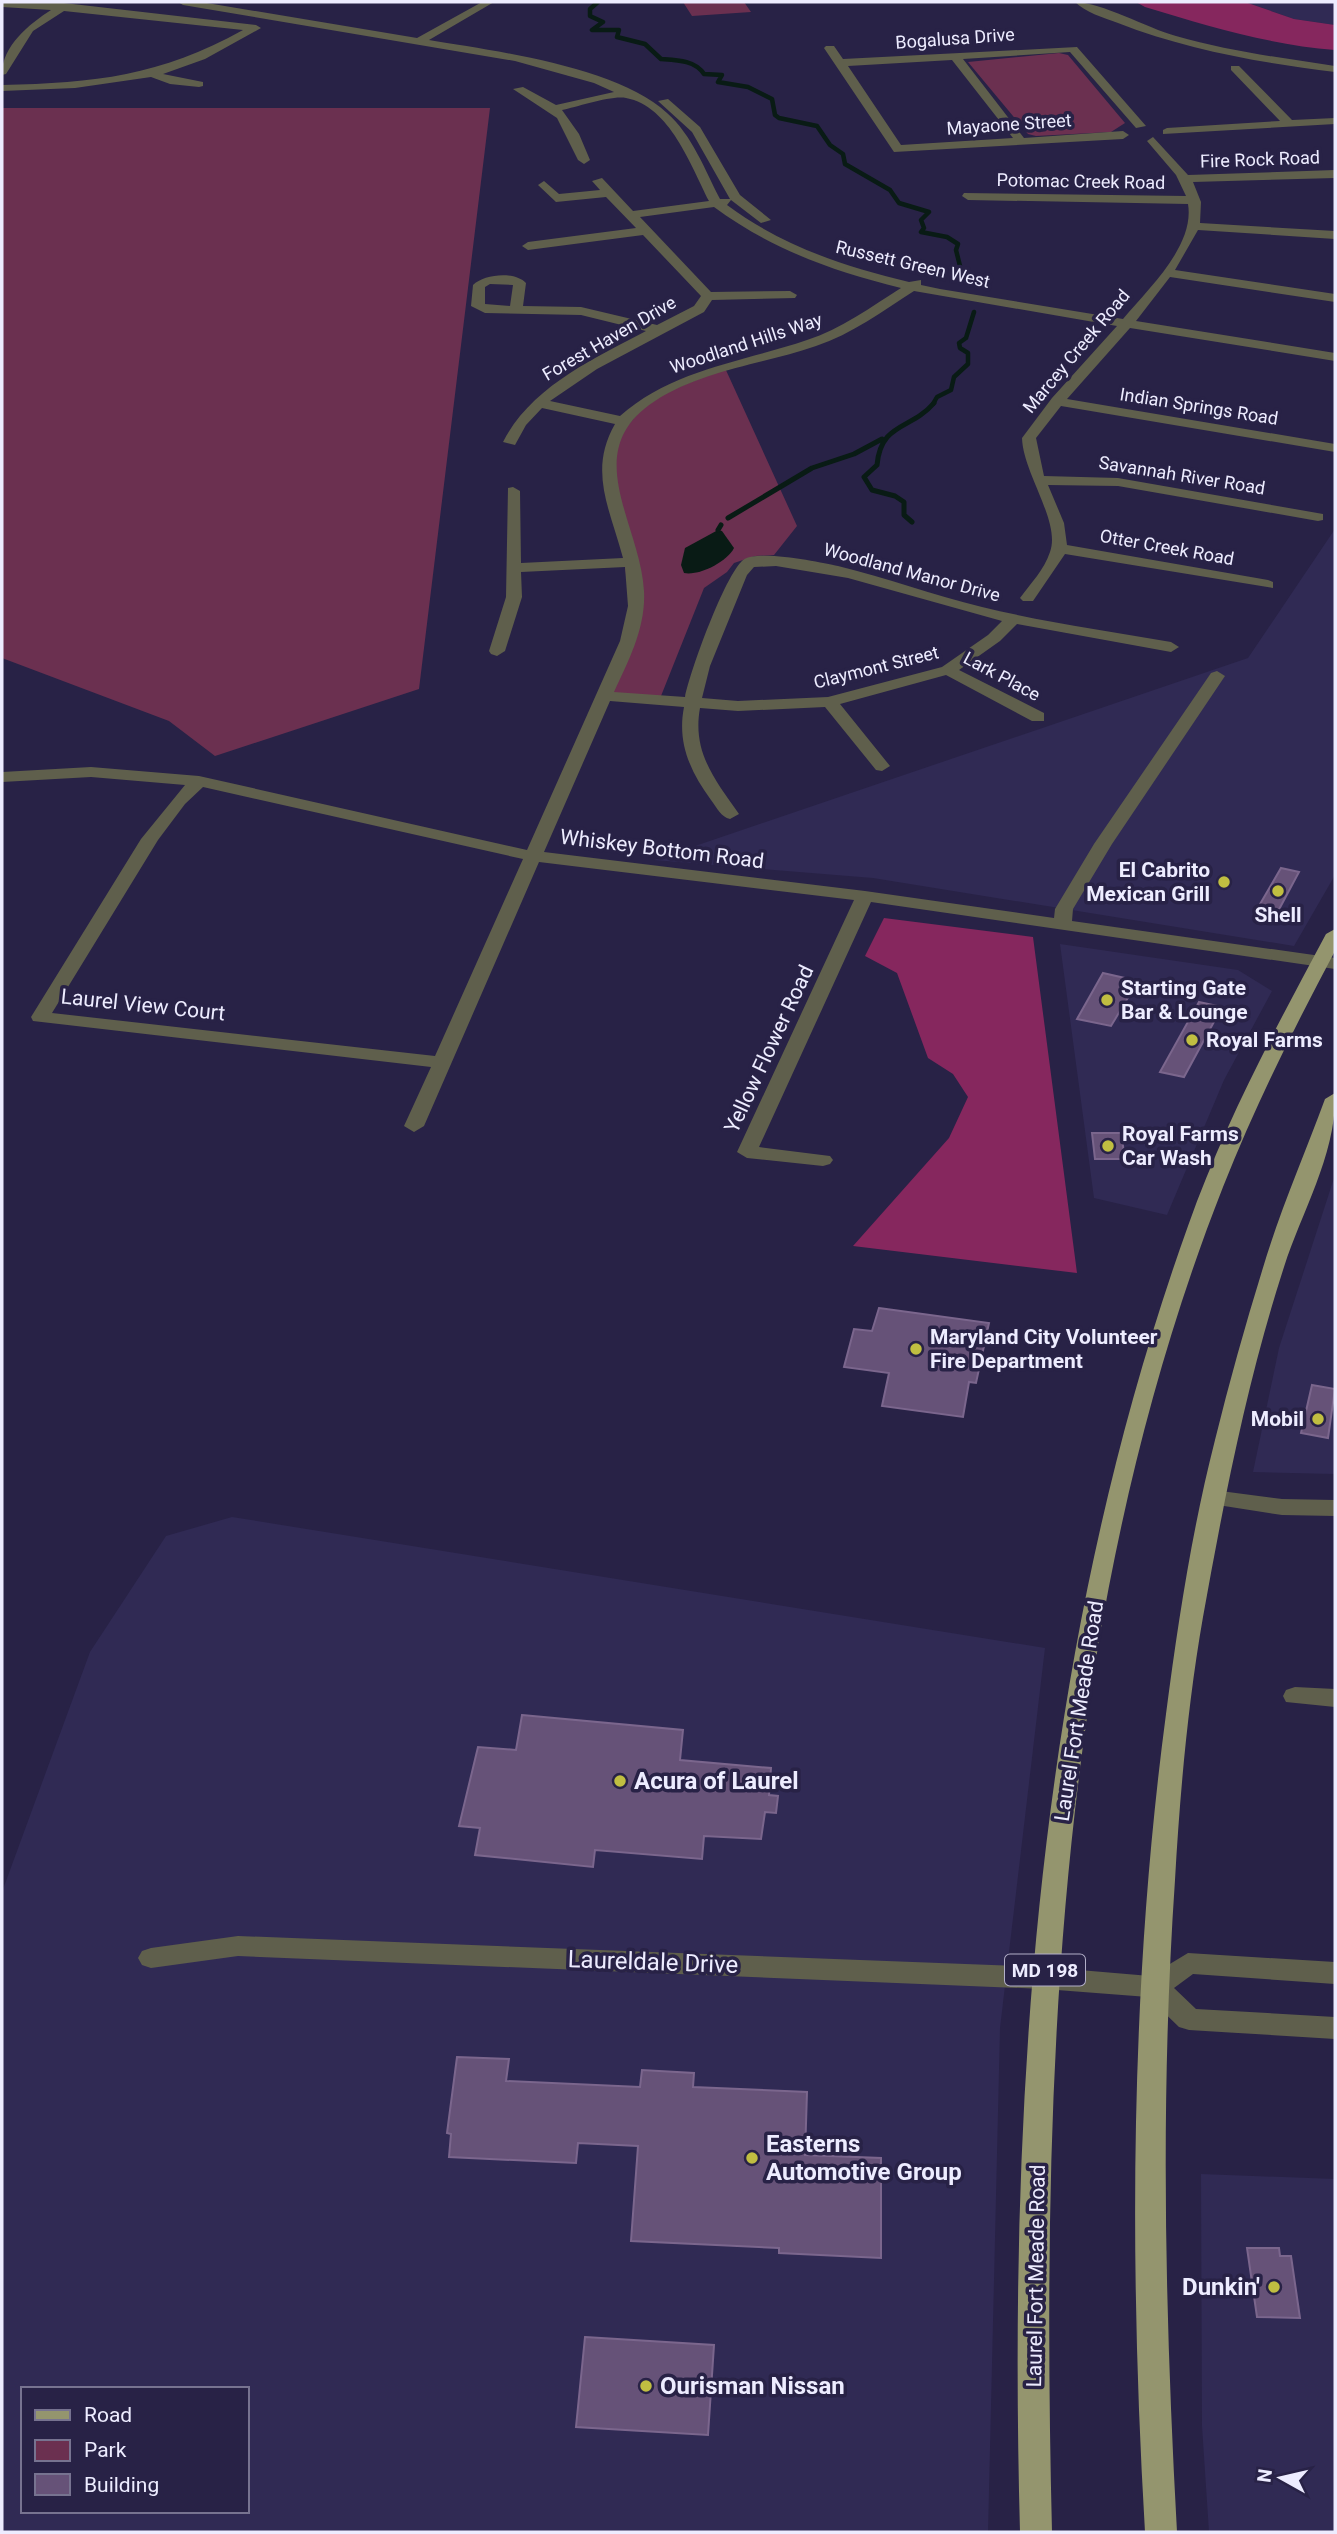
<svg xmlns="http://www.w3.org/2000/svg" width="1337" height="2534" font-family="Roboto,sans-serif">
<rect width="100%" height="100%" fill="#282246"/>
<path fill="#302a54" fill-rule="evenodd" d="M1245 2H1335V25L1294 19Z
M1335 529V875L1294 946 873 878 654 860 1248 658Z
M1060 944 1238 970 1272 991 1224 1080 1167 1215 1094 1198Z
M1335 1175V1474L1253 1472 1279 1348Z
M232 1517 1045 1648 1000 2028 988 2532H2V1892L90 1652 166 1536ZM23 2389H247V2511H23Z
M1201 2174 1335 2179V2532H1209L1202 2426Z"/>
<path fill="#6b3050" d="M683 2H744L751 12 692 16Z
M1059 53 1068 55 1125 123 1111 132 1036 136 1028 134 968 62Z
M2 108H490L419 689 215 756 169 721 2 658Z
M725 368 797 526 774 555 755 556 734 563 727 572 704 588 659 701 604 696 633 623 608 449 650 399Z"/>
<path fill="#86275e" d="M1136 2H1245L1294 19 1335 25V50C1270 45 1208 26 1145 7Z
M884 918 1033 937 1077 1273 853 1246 949 1138 968 1097 953 1074 928 1058 897 973 865 956Z"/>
<path fill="#091b15" d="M718 530 722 531 734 548C727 562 699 576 684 573L681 565 685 548Z"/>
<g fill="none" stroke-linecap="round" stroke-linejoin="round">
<path stroke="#091b15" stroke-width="4.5" d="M598 2 590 9V16L603 22 592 30H619L617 37 645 44 661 59C676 60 695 60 704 74L722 75 718 82 748 87 772 99 775 115 779 118 817 126 830 145 843 154 845 164 890 190 899 203 929 212 921 220 924 228 921 232 947 237 958 244 956 250 962 274
M933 404 937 397 951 390 954 377 968 364V353L960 348 959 343 966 338 974 312"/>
<path stroke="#091b15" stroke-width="5" d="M728 518 812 468 854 454 882 439
M912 522 904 515V502L895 496 872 490 864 477 877 465C881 422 911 430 934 403
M718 530 721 525"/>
</g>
<path fill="#665278" stroke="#7b668d" stroke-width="2" d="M1281 868 1299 872 1276 915 1256 911Z
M1103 973 1138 981 1111 1026 1077 1019Z
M1199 1002 1222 1007 1184 1077 1160 1072Z
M1092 1133H1121L1125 1159H1095Z
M879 1308 989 1323 976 1383 969 1382 963 1417 882 1406 889 1373 844 1367 854 1329 872 1331Z
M1312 1385 1335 1389 1328 1438 1301 1433Z
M522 1715 683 1730 680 1760 771 1768 769 1795 778 1796 776 1813 765 1812 761 1839 704 1836 702 1859 595 1850 593 1867 475 1855 480 1828 459 1826 478 1747 516 1750Z
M457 2057 509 2059 506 2081 640 2087 642 2070 694 2073 693 2087 807 2092 805 2155 881 2158V2258L779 2253V2248L631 2241 638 2146 578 2143 576 2163 449 2157 451 2134 447 2133Z
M1247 2248H1279L1280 2256H1291L1300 2318 1257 2317Z
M585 2337 714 2345 708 2435 576 2427Z"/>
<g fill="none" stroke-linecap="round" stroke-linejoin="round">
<path fill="#5f5f4c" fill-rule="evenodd" d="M2 2 64 3 256 25 261 28 205 59 163 74 203 82V86L199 87 170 84 151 77 75 88 2 91V85C95 83 160 76 243 30L64 11 33 31 6 74 2 75C1 47 29 24 51 10L2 7Z
M178 2H201L417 38 482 2H494L429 40C496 51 618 67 667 113 692 135 705 170 720 199H730L692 132 658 101 668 99 700 127 740 195 771 220 761 223 731 200 727 205C782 246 843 266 909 282L921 280V285L940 289 1123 319C1148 289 1195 246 1188 204L968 200 962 196 964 193 1186 196 1176 175 1147 141 1153 137 1188 175 1335 170V178L1193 182 1201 202 1200 223 1335 231V239L1198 230 1175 270 1335 294V302L1170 277 1136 321 1335 353V361L1130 328 1067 399 1335 444V452L1061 406 1036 438 1044 476 1118 478 1323 514V520L1318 521 1118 486 1048 485 1064 523 1067 545 1268 580 1273 582V588L1065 554 1033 601H1023L1020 598C1031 583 1044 570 1050 552 1061 522 1023 473 1022 438L1052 398 1117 326 914 291C883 311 852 334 816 346 764 364 703 370 655 401 578 451 640 522 644 591 646 627 629 660 614 692L685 697C690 671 725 575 743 560 757 549 820 562 838 566 887 578 933 595 982 607 1044 622 1108 631 1171 642L1179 647 1171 652 1017 624 1000 641 959 670 1044 713V721H1032L946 675 840 704 890 766 882 771 876 770 825 707 738 711 700 708C692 752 715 780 739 814L730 819C721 817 717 808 711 800 690 771 677 743 684 707L610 701 544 852 865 891 1054 918 1055 909 1094 844 1211 673 1217 671 1225 676 1112 844 1073 909 1072 921 1335 958V969L871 902 759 1147 830 1156 833 1160 830 1164 823 1166 747 1158 737 1152 854 900 539 862 424 1126 414 1132 404 1126 431 1067 33 1021 31 1017 141 839 185 785 91 777 2 782V772L91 767 199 776 527 850 620 641 628 606 625 567 521 572 522 597 505 651 497 656 491 654 489 651 506 597 508 488 513 487 520 491 521 563 623 558C610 509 588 471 615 424L542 408 526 425 515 445 503 442C531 387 593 359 646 331L581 315 485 313 471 306 473 285C484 274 515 271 526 283L523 306 581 307 657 325 694 306 701 296 643 235 528 250 522 246 528 242 636 228 606 197 556 202 538 185 544 181 559 194 600 190 592 181 602 178 633 211 709 201C691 166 670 106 626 98 612 95 577 107 562 110L579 134 590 160 584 164 578 160 557 118 513 89 523 87 556 105 614 92 594 83 515 61 183 5ZM714 207C771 249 832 271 901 288 871 307 841 329 807 340 743 362 673 369 620 416L550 401 597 369 704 312 712 300 795 298 797 295 790 291 711 292 640 217ZM490 284 513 285 510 306 485 304V287ZM776 566 848 578 1002 621 988 635 942 667 828 697 738 701 702 698 710 666 747 575 754 567ZM203 787 523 859 435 1056 52 1013 158 840 185 804Z
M1075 2C1101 2 1147 28 1176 36 1228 51 1282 58 1335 66V72C1262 63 1187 50 1118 23 1104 18 1085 12 1075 2Z
M826 46H834L843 59 1077 47 1146 126 1136 128 1070 52 963 59 1024 138 1123 131 1129 135 1123 139 894 152 824 48ZM952 60 1013 138 901 145 848 66Z
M1231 66H1239L1292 120 1335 118V124L1163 134V130L1167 128 1280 121 1231 70Z
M1213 1490 1282 1499 1335 1500V1516L1282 1515 1205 1503 1202 1498 1205 1493Z
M1295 1687 1335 1689V1707L1286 1702 1283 1696 1286 1690Z
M238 1936 1044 1967 1150 1976 1188 1953 1335 1962V1984L1193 1974 1174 1988 1196 2009 1335 2017V2039L1189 2030 1179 2027 1148 1997 1044 1989 238 1956 151 1968 142 1965 138 1958 142 1951 151 1948Z"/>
<path fill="#94956e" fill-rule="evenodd" d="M1335 929V951C1294 1028 1255 1106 1223 1187 1056 1611 1041 2082 1052 2532H1020C1008 2091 1038 1644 1188 1226 1224 1124 1275 1029 1326 934Z
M1335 1093C1337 1153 1302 1211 1284 1267 1247 1381 1224 1500 1203 1617 1188 1703 1180 1792 1175 1880 1160 2098 1165 2314 1177 2532H1145C1129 2260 1130 1985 1166 1714 1178 1622 1192 1530 1215 1440 1229 1383 1245 1326 1262 1271 1279 1213 1304 1156 1325 1099Z"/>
</g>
<g fill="#c0be41" stroke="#282246" stroke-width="2.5">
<circle cx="1224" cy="882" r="7"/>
<circle cx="1278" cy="891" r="7"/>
<circle cx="1107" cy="1000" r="7"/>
<circle cx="1192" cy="1040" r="7"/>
<circle cx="1108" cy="1146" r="7"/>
<circle cx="916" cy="1349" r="7"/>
<circle cx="1318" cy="1419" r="7"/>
<circle cx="620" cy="1781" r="7"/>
<circle cx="752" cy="2158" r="7"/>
<circle cx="1274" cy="2287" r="7"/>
<circle cx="646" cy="2386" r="7"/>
</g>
<g text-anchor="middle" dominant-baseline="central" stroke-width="7" stroke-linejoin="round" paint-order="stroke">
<g font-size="18" fill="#edecff" stroke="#282246">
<text transform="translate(955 38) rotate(-4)">Bogalusa Drive</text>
<text transform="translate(1009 124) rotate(-4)">Mayaone Street</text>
<text transform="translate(1260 159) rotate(-2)">Fire Rock Road</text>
<text transform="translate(1081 181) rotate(1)">Potomac Creek Road</text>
<text transform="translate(913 264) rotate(13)">Russett Green West</text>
<text transform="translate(609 338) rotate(-30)">Forest Haven Drive</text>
<text transform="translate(746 343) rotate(-18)">Woodland Hills Way</text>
<text transform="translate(1076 351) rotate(-50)">Marcey Creek Road</text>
<text transform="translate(1199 406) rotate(9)">Indian Springs Road</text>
<text transform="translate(1182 475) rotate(9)">Savannah River Road</text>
<text transform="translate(1167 547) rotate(10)">Otter Creek Road</text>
<text transform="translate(912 572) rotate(15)">Woodland Manor Drive</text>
<text transform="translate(876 667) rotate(-14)">Claymont Street</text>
<text transform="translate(1002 676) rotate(28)">Lark Place</text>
</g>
<rect fill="#282246" stroke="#b2afc8" stroke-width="2" x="1005" y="1954.5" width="80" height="31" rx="5"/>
<g font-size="19" font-weight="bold" fill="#edecff">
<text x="1045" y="1970">MD 198</text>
</g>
<g font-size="21" fill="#edecff" stroke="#282246">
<text transform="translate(662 849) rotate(7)">Whiskey Bottom Road</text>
<text transform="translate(143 1005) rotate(6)">Laurel View Court</text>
<text transform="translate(769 1049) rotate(-65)">Yellow Flower Road</text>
<text transform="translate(1079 1711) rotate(-81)">Laurel Fort Meade Road</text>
<text transform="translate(1036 2276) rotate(-89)">Laurel Fort Meade Road</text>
</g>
<g font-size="21" font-weight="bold" fill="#edecff" stroke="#282246" text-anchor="start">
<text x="1210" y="870" text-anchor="end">El Cabrito<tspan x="1210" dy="24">Mexican Grill</tspan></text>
<text x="1278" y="915" text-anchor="middle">Shell</text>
<text x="1121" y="988">Starting Gate<tspan x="1121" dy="24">Bar &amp; Lounge</tspan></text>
<text x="1206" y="1040">Royal Farms</text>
<text x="1122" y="1134">Royal Farms<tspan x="1122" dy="24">Car Wash</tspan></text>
<text x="930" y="1337">Maryland City Volunteer<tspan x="930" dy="24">Fire Department</tspan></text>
<text x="1304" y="1419" text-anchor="end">Mobil</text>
</g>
<g font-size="24" font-weight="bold" fill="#edecff" stroke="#282246" text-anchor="start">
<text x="634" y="1781">Acura of Laurel</text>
<text x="766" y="2144">Easterns<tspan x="766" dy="28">Automotive Group</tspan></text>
<text x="1260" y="2287" text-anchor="end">Dunkin'</text>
<text x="660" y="2386">Ourisman Nissan</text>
</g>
<g font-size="24" fill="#edecff" stroke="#282246">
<text transform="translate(653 1962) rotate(2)">Laureldale Drive</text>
</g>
</g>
<rect width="1337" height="2534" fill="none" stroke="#edecff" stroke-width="7"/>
<rect x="21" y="2387" width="228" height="126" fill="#282246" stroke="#777390" stroke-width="2"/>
<rect x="35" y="2410" width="35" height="10" fill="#94956e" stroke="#777390" stroke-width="2"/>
<text x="84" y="2422" font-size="21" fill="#edecff">Road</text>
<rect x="35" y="2440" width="35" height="21" fill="#6b3050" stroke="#777390" stroke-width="2"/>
<text x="84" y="2457" font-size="21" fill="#edecff">Park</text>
<rect x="35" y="2474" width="35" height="21" fill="#665278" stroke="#777390" stroke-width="2"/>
<text x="84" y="2492" font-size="21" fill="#edecff">Building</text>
<g transform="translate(1281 2478) rotate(278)" stroke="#282246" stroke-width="5" paint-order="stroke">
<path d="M0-5L12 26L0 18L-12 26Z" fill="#edecff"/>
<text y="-10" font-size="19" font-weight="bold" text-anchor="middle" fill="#edecff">N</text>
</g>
</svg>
